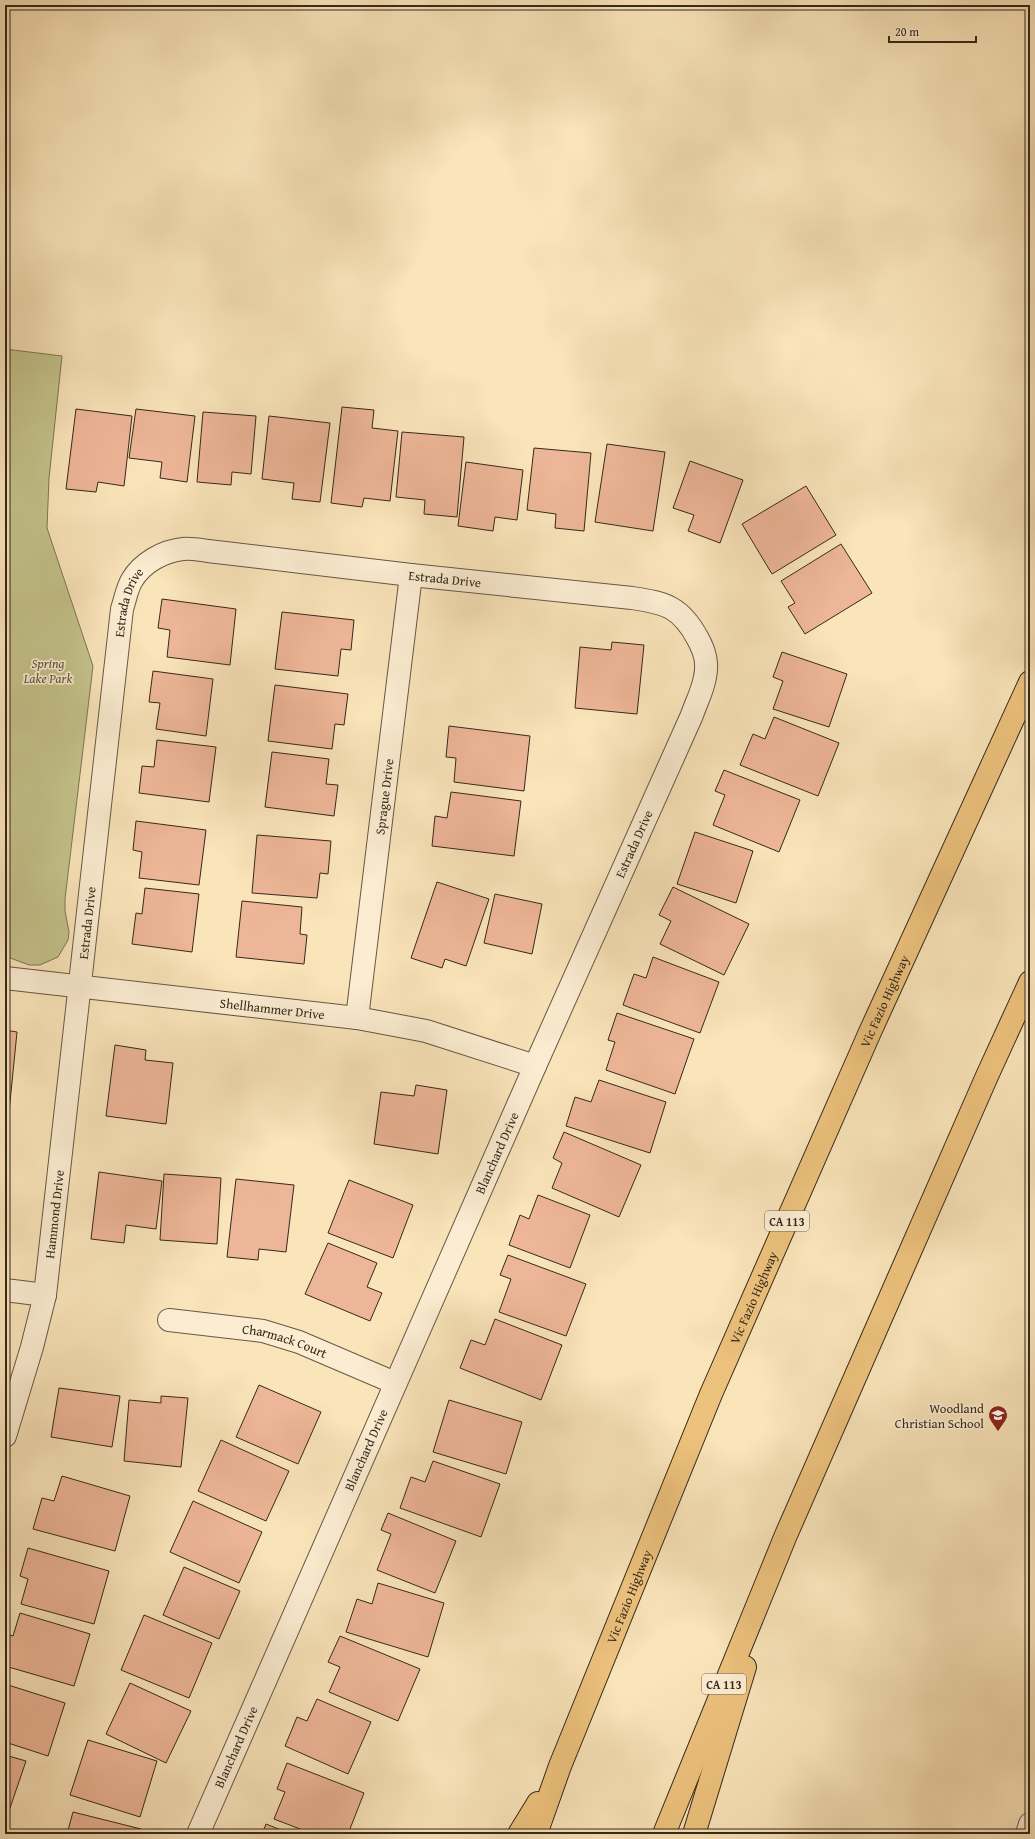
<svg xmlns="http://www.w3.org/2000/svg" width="1035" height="1839" font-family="'Gentium Book Plus',serif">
<rect width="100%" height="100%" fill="#fae4ba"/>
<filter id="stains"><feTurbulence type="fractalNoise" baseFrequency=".005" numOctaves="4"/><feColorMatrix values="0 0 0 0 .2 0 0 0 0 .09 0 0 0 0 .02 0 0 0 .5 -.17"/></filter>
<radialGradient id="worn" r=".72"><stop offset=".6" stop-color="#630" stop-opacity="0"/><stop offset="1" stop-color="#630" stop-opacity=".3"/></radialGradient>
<path fill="#c4c28b" stroke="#7c7653" d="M5 349 62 356 49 478 47 528 93 666 65 899V911L69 932 68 940 58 957 40 965H29L5 956Z"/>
<path fill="#eeb698" stroke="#34291b" d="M342 407 374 410 372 428 398 431 390 501 364 498 362 507 331 503Z
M76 409 132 416 124 486 98 482 96 492 66 489Z
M136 409 195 416 187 482 160 478 162 462 129 458Z
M203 412 256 416 251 474 232 472 231 485 197 482Z
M269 416 330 423 320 502 292 499 294 483 262 479Z
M402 432 464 437 457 517 424 514 425 500 396 497Z
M607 444 665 452 653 531 595 522Z
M534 448 591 453 584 531 555 528 556 514 527 510Z
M690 461 743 480 720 543 688 531 694 515 673 508Z
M466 462 523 470 517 520 495 517 493 531 458 526Z
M806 486 836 535 772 574 742 524Z
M841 544 872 593 805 634 788 607 795 603 781 581Z
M162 599 236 609 230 665 167 657 170 630 158 628Z
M282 612 354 620 351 650 341 649 338 676 275 669Z
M612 642 644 645 637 714 575 708 580 647 611 650Z
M782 652 847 674 829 727 773 709 783 681 773 677Z
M153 671 213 679 206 736 156 729 160 703 149 702Z
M275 685 348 694 344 725 335 724 332 749 268 741Z
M774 717 839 743 818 796 740 765 753 734 765 739Z
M449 726 530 736 524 791 454 782 456 758 446 757Z
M157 740 216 747 209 802 139 793 142 766 154 767Z
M272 752 329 759 326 784 338 785 334 816 265 807Z
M724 770 800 800 779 852 713 825 725 795 715 791Z
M451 792 521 801 514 856 432 846 435 816 447 818Z
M136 821 206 830 199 885 139 878 142 852 133 850Z
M695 832 753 851 736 903 677 884Z
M257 835 331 841 328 874 320 873 317 898 252 893Z
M437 882 489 899 466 966 445 959 442 968 411 958Z
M673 887 749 924 724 975 660 944 671 921 659 915Z
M145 888 199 894 192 952 132 944 136 913 142 914Z
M495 894 542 904 532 954 484 943Z
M242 901 302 907 300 934 307 935 304 964 236 957Z
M653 957 719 982 700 1033 623 1005 634 974 646 978Z
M617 1013 694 1039 675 1094 606 1070 615 1042 608 1040Z
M5 1030 17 1032 9 1112H5Z
M115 1045 146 1050 145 1060 173 1063 166 1124 106 1116Z
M599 1080 666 1102 650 1153 566 1126 575 1097 591 1102Z
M416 1085 447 1090 438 1154 374 1144 381 1092 414 1096Z
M564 1132 641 1165 619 1217 552 1188 562 1163 553 1158Z
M99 1172 162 1181 156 1229 126 1225 124 1243 91 1239Z
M164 1174 221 1178 217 1244 160 1240Z
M236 1179 294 1185 286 1252 259 1249 258 1260 227 1257Z
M349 1180 413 1205 393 1258 328 1233Z
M538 1195 590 1215 570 1268 509 1245 520 1215 529 1219Z
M328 1243 377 1263 367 1287 382 1293 370 1321 305 1294Z
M508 1255 586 1284 566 1336 499 1312 511 1279 500 1275Z
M495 1319 562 1345 541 1400 460 1368 471 1340 485 1345Z
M259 1385 321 1412 298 1464 236 1437Z
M59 1388 120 1396 112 1447 51 1437Z
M161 1396 188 1398 181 1467 124 1461 129 1400 161 1403Z
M449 1400 522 1422 506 1474 433 1452Z
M221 1440 289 1471 266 1521 198 1491Z
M433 1461 500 1484 481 1537 400 1508 411 1477 425 1482Z
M62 1476 130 1496 115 1551 33 1529 42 1498 54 1501Z
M193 1501 262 1532 239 1583 170 1552Z
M388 1513 456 1541 435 1593 377 1570 391 1534 381 1530Z
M28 1548 109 1571 94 1624 21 1604 28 1579 20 1576Z
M184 1567 240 1591 219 1639 163 1615Z
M378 1583 444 1603 428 1657 346 1632 357 1599 372 1604Z
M20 1613 90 1634 74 1686 5 1666V1634L13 1636Z
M144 1615 212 1643 189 1698 121 1670Z
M340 1636 420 1669 398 1721 329 1692 340 1667 328 1662Z
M130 1683 191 1711 166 1763 106 1734Z
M5 1684 65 1703 48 1756 5 1742Z
M317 1699 371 1722 348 1774 285 1746 297 1717 307 1721Z
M88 1740 157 1761 140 1817 70 1795Z
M5 1755 26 1761 8 1814 5 1813Z
M287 1763 364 1793 348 1834H313L274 1819 285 1792 277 1789Z
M73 1812 141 1829 139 1834H67Z
M266 1824 291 1834H262Z"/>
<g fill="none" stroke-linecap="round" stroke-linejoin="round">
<g stroke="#665843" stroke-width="24">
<g id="minor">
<path id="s1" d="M5 978 357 1018 426 1031 535 1066"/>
<path id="s2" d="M357 1018 411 575"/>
<path d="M5 1290 45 1295"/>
<path id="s3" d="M169 1320 263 1331 299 1342 395 1383"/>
<path id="s4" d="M5 1436 32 1347 45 1295 122 609C125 600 127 588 132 580 142 563 163 551 183 549 191 548 200 550 208 551L411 575 632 598C666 603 681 607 698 639 705 652 708 663 705 677 703 690 696 703 692 715L535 1066 198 1834"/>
<path d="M1027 1834 1030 1824"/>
</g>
</g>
<g stroke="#34291b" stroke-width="24">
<g id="highway">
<path d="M519 1834 538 1803"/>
<path id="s5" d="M536 1834 560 1766 711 1394 870 1032 1030 682"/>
<path d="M664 1834 786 1535 987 1076 1030 982"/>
<path d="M694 1834 745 1667"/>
</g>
</g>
<use href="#minor" stroke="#fcedd2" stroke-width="22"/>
<use href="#highway" stroke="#edc27d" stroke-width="22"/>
</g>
<defs>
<g id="school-pin" transform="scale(1)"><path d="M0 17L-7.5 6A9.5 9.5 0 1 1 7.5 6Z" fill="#8f2418" stroke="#fcedd2"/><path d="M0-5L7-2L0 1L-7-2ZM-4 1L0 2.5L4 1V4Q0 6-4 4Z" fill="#fff"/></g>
</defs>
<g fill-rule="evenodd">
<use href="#school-pin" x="998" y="1415"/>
</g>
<g text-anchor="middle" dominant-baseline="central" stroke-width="3.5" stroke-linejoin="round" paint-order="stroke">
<g fill="#fcedd2" stroke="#706452" stroke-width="1">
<rect x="765" y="1211" width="44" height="20" rx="3"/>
<rect x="702" y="1674" width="44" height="20" rx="3"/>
</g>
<g font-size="12" font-weight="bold" fill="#34291b">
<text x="787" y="1221">CA 113</text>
<text x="724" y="1684">CA 113</text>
</g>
<g font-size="13" fill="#34291b" stroke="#fcedd2">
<text stroke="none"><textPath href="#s4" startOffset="1193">Estrada Drive</textPath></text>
<text stroke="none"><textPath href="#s4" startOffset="845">Estrada Drive</textPath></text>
<text stroke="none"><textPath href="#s2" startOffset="223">Sprague Drive</textPath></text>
<text transform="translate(634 844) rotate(-66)">Estrada Drive</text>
<text stroke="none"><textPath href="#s4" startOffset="521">Estrada Drive</textPath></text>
<text stroke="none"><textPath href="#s5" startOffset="903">Vic Fazio Highway</textPath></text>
<text stroke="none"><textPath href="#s1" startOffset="269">Shellhammer Drive</textPath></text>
<text transform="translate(497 1153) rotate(-66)">Blanchard Drive</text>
<text stroke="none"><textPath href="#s4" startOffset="228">Hammond Drive</textPath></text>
<text stroke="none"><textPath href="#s5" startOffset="579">Vic Fazio Highway</textPath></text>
<text stroke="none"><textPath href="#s3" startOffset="118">Charmack Court</textPath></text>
<text transform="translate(366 1450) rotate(-66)">Blanchard Drive</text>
<text stroke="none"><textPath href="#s5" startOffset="255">Vic Fazio Highway</textPath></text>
<text transform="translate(236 1747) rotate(-66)">Blanchard Drive</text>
</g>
<g font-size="13" font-style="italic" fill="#584f37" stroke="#fcedd2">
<text x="48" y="663">Spring<tspan x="48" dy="15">Lake Park</tspan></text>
</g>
<g font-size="13" fill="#34291b" stroke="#fcedd2" text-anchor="end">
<text x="984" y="1408">Woodland<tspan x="984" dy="15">Christian School</tspan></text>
</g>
</g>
<rect width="1035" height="1839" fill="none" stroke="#fae4ba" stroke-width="20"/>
<rect x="6" y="6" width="1023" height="1827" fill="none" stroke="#34291b" stroke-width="2"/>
<rect x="10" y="10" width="1015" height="1819" fill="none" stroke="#34291b"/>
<path d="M889 36v6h87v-6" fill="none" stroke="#34291b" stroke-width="2"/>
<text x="895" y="36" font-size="12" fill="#34291b" stroke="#fcedd2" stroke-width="3" paint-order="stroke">20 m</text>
<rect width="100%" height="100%" filter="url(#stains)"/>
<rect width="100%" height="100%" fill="url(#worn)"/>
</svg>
